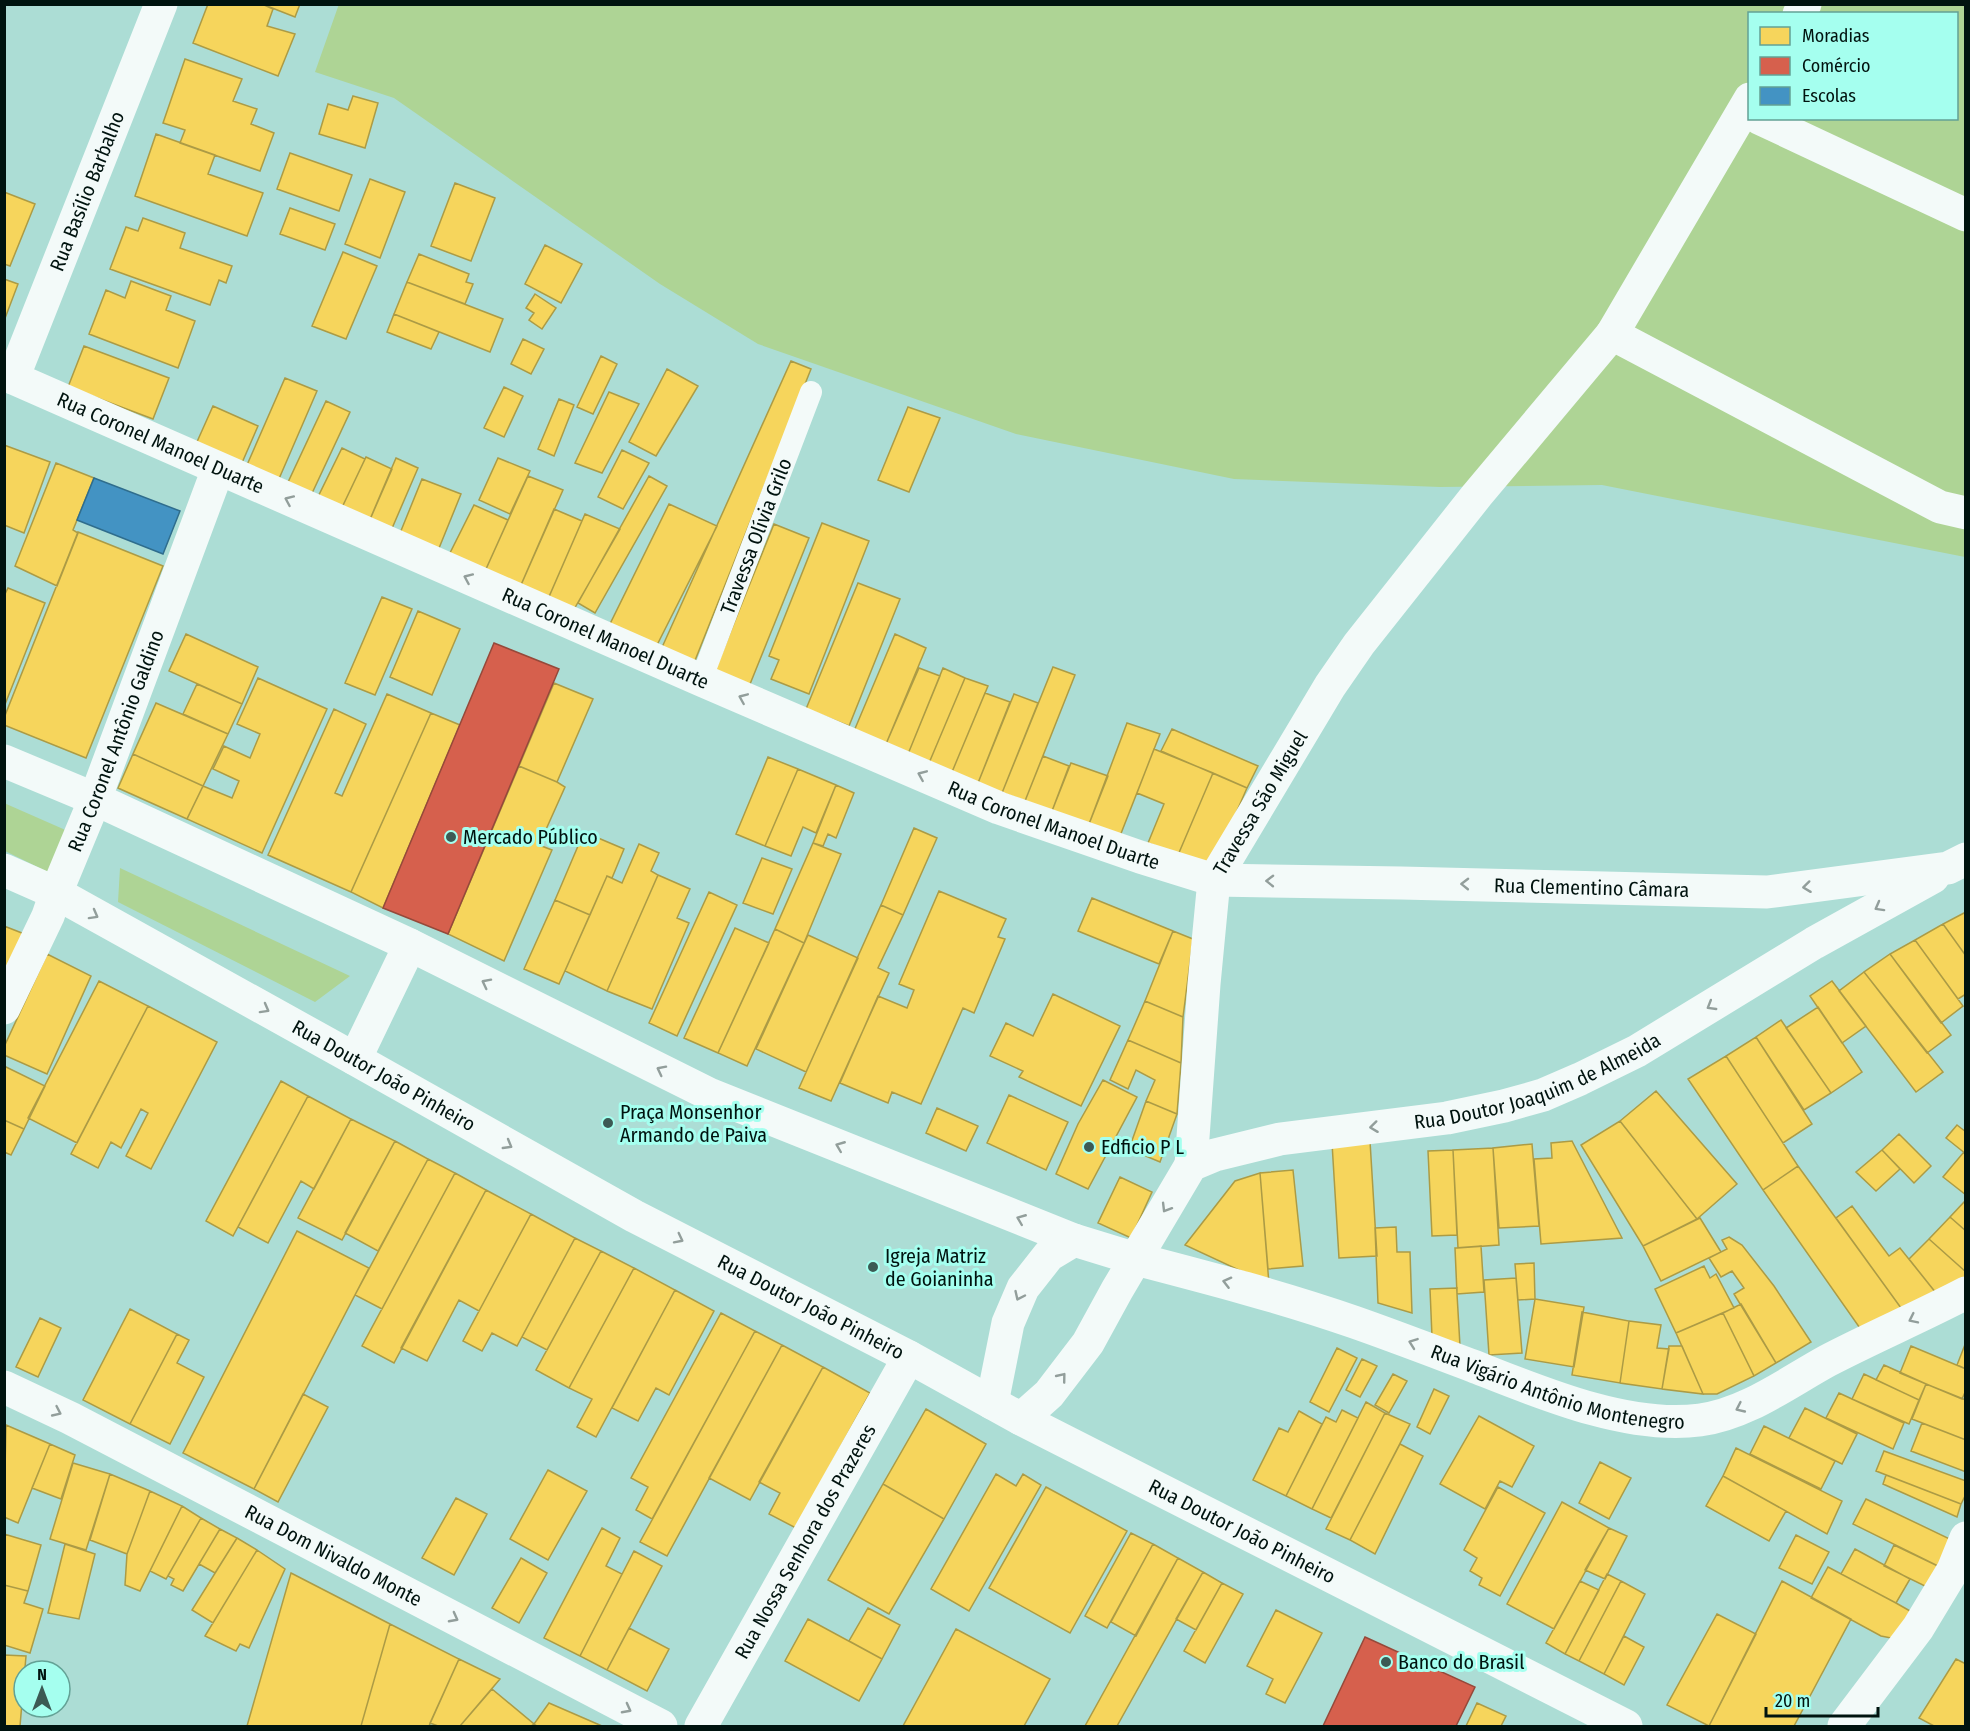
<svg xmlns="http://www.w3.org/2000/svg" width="1970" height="1731" font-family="'Fira Sans Condensed',sans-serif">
<rect width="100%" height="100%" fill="#acddd5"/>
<path fill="#aed495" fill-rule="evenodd" d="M339 4 1965 5V557L1602 485 1440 487 1234 479 1016 434 758 344 660 284 394 98 315 72ZM1750 14H1956V118H1750Z
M4 803 70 832 56 876 5 851Z
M120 868 350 976 315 1002 118 902Z"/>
<path fill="#f6d55c" stroke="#ac9b45" stroke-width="1.5" d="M208 4H262L273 9 267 26 295 34 278 76 193 43Z
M262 4H300L295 17Z
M185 59 242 79 233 101 257 109 251 124 274 133 260 171 180 143 185 130 163 123Z
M353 96 378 103 365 148 319 134 328 104 348 110Z
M156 134 215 155 208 174 263 193 247 236 135 196Z
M290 153 352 175 339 211 277 189Z
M370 179 405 192 380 258 345 244Z
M455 183 495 198 471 261 431 246Z
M4 192 35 204 10 266 4 264Z
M290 208 335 224 325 250 280 234Z
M143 218 185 233 180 248 232 266 226 283 219 280 210 305 110 269 126 227 138 231Z
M545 245 582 264 561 303 525 284Z
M343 252 377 266 346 339 312 326Z
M419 254 469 274 466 282 473 284 465 304 407 282Z
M4 279 18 284 4 321Z
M131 281 171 296 166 310 195 321 178 368 89 334 106 290 125 298Z
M407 282 503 319 490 352 394 314Z
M535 294 556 308 542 329 529 320 534 313 526 308Z
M394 314 439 332 431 349 387 332Z
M523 339 544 349 531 374 511 364Z
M84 346 169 378 153 419 68 387Z
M601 356 617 364 593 414 577 407Z
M791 361 811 369 692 668 659 654Z
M667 369 698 386 656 456 629 442Z
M285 378 317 391 275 488 243 474Z
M504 387 523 396 504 437 484 428Z
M609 392 639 404 602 473 575 463Z
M559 399 574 405 554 456 538 449Z
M326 401 350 412 307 504 283 493Z
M213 406 258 426 238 472 192 453Z
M908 407 940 418 909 492 878 480Z
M4 445 50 462 24 533 4 525Z
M342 448 365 459 337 518 313 507Z
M622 450 649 463 623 509 598 497Z
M366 457 392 469 365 531 337 518Z
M396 458 418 468 387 540 365 531Z
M498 458 530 471 510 514 479 500Z
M56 463 94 478 73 530 78 533 57 586 15 566Z
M528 476 563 490 517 594 482 578Z
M649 476 667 486 595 613 578 603Z
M422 479 461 494 435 558 396 543Z
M669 504 717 526 655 649 609 626Z
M474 505 508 520 482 578 446 561Z
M554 509 582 521 545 606 517 594Z
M585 514 620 529 569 618 545 606Z
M822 523 869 541 809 694 771 679 779 660 769 656Z
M774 524 809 538 746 694 711 680Z
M78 532 163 566 86 758 4 725V718Z
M858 583 900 599 849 726 806 709Z
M8 588 45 603 4 707V596Z
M382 597 412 609 375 695 345 683Z
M418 611 460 629 432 695 390 677Z
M186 634 258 667 242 704 169 671Z
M895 634 926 648 886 744 854 731Z
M1053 667 1075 675 1025 801 1002 793Z
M919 668 940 676 908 754 886 744Z
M943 668 965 678 929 763 908 754Z
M258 678 327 709 262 853 187 819 203 786 232 798 239 781 213 769 224 746 250 758 260 734 237 724Z
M965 678 988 686 952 772 929 763Z
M554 683 593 699 557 782 519 766Z
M197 684 242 704 228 734 183 714Z
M985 693 1010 702 978 783 952 772Z
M387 694 431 713 351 892 268 855 334 709 366 724 335 793 342 796Z
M1014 694 1038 703 1002 793 978 783Z
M156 703 228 734 203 786 133 754Z
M431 713 460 725 383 908 351 892Z
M1127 723 1160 734 1120 836 1089 824Z
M1172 729 1258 766 1247 788 1161 751Z
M1154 749 1213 773 1178 855 1148 843 1164 804 1137 793Z
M133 754 203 786 187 819 118 788Z
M1043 756 1069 766 1052 811 1025 801Z
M768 757 798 769 765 846 736 834Z
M1071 763 1108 776 1089 824 1052 811Z
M519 766 557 782 565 787 539 845 552 850 504 961 448 934Z
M798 769 836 785 816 833 803 827 791 856 765 846Z
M1213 773 1247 788 1212 868 1178 855Z
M836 785 854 793 836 838 828 834 823 846 813 843Z
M914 828 937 838 903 915 881 905Z
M584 832 624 849 612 878 607 876 590 915 555 900Z
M813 843 841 854 804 943 775 929Z
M639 844 659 853 651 871 658 875 607 991 565 971 607 876 622 883Z
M762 858 792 869 773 914 743 903Z
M658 875 690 889 677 918 689 923 652 1009 607 991Z
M939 891 1006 919 998 937 1005 939 974 1013 963 1008 921 1104 892 1092 888 1103 840 1083 878 996 907 1008 914 990 899 984Z
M709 892 737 905 677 1036 649 1023Z
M1092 898 1173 931 1159 964 1078 931Z
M555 900 590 915 559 984 524 969Z
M881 905 903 915 878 968 889 973 831 1101 799 1088Z
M1964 913 1966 915V956L1943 924Z
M1943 924 1966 956V994L1958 999 1915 940Z
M4 926 27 935 4 984Z
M735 928 769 943 718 1053 684 1038Z
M775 929 804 943 747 1066 718 1053Z
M1173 931 1193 939 1183 1017 1145 1001Z
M808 935 858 958 806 1072 756 1049Z
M1915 940 1963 1006 1941 1023 1890 954Z
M47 954 91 976 47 1074 4 1055V1047Z
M1890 954 1951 1035 1927 1053 1864 972Z
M1864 972 1943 1072 1916 1092 1839 991Z
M99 981 148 1006 77 1143 28 1118Z
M1832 981 1866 1026 1842 1043 1810 996Z
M1053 994 1120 1026 1081 1106 1019 1077 1023 1071 990 1056 1006 1023 1033 1036Z
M1145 1001 1183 1017 1181 1063 1128 1040Z
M148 1006 217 1042 151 1169 126 1156 148 1113 141 1109 121 1148 111 1142 98 1168 71 1154Z
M1818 1007 1862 1072 1831 1093 1786 1028Z
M1781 1020 1831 1093 1804 1110 1756 1037Z
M1756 1037 1812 1124 1783 1143 1726 1056Z
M1128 1040 1181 1063 1177 1114 1146 1101 1155 1080 1136 1070 1128 1089 1110 1080Z
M1726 1056 1798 1166 1763 1190 1688 1079Z
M4 1066 45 1086 24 1129 4 1120Z
M1103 1080 1137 1097 1088 1189 1056 1174 1078 1124Z
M281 1081 308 1096 233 1236 206 1221Z
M1656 1091 1737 1184 1697 1219 1620 1121Z
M1009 1095 1068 1122 1046 1170 987 1143Z
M308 1096 351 1119 314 1189 301 1181 268 1243 238 1227Z
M1146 1101 1177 1114 1160 1162 1129 1149Z
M937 1108 978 1126 966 1151 926 1133Z
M351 1119 395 1141 342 1240 298 1218Z
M4 1120 24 1129 11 1155 4 1152Z
M1620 1121 1697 1219 1643 1246 1581 1145Z
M1957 1125 1966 1132V1154L1946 1138Z
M1899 1134 1931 1166 1914 1183 1882 1150Z
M395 1141 428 1159 378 1251 345 1233Z
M1370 1141 1377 1256 1339 1258 1332 1143Z
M1572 1141 1622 1238 1541 1244 1534 1159 1552 1158 1551 1143Z
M1532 1144 1539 1226 1499 1228 1493 1148Z
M1493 1148 1499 1245 1458 1248 1453 1150Z
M1453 1150 1457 1235 1432 1236 1428 1151Z
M1882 1150 1900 1169 1876 1191 1856 1172Z
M1963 1153 1966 1154V1195L1943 1177Z
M428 1159 455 1173 382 1309 355 1295Z
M1798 1166 1909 1319 1869 1341 1763 1190Z
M1293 1170 1303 1266 1268 1269 1260 1173Z
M455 1173 486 1190 394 1363 362 1346Z
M1260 1173 1269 1284 1185 1245 1235 1181Z
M1120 1177 1152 1192 1131 1238 1098 1223Z
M486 1190 531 1214 479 1311 459 1300 427 1361 401 1348Z
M1966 1200V1231L1950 1217Z
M1852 1206 1889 1256 1900 1248 1944 1303 1909 1319 1836 1218Z
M531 1214 575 1238 517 1346 492 1333 482 1351 463 1341Z
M1950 1217 1966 1231V1272L1929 1239Z
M1700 1218 1721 1252 1661 1281 1643 1246Z
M1396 1227 1397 1252H1410L1412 1313 1378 1303 1375 1228Z
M297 1231 369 1268 254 1489 183 1453Z
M1729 1237 1742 1245 1774 1286 1811 1342 1776 1363 1734 1294 1744 1288 1732 1271 1721 1277 1709 1258 1727 1249 1722 1240Z
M575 1238 601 1251 547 1350 522 1337Z
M1929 1239 1966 1272V1289L1944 1303 1909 1259Z
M1481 1246 1484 1292 1457 1294 1455 1248Z
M601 1251 634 1268 569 1388 536 1370Z
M1534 1263 1535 1299 1518 1300 1515 1264Z
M1704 1266 1710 1278 1716 1274 1734 1308 1676 1333 1655 1289Z
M634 1268 675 1290 596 1437 577 1427 592 1399 569 1388Z
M1516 1278 1522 1353 1489 1355 1484 1280Z
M1457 1288V1294L1460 1346 1432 1337 1430 1289Z
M675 1290 714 1311 669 1395 656 1388 638 1421 612 1408Z
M1535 1299 1584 1307 1574 1367 1525 1359Z
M1741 1304 1776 1363 1754 1376 1723 1313Z
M130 1309 177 1334 130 1424 83 1400Z
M1582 1312 1629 1321 1620 1383 1572 1375Z
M721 1313 755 1331 652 1519 636 1510 648 1487 631 1478Z
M1723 1313 1754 1376 1717 1394H1703L1676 1333Z
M40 1318 61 1328 38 1377 16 1367Z
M1629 1321 1661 1325 1657 1348 1669 1349 1662 1389 1620 1383Z
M755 1331 782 1345 667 1556 640 1542Z
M177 1334 189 1340 177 1363 204 1377 170 1444 130 1424Z
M1966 1342V1369L1957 1365Z
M782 1345 823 1367 750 1500 709 1478Z
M1669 1346H1682L1703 1394 1662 1389Z
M1911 1346 1966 1369V1390L1962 1399 1900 1373Z
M1337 1348 1357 1358 1329 1412 1310 1402Z
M1362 1359 1377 1366 1360 1397 1346 1390Z
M1884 1365 1926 1384 1919 1400 1876 1380Z
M823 1367 870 1393 796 1528 769 1514 780 1493 759 1482Z
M1393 1374 1407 1381 1389 1413 1375 1405Z
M1864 1374 1919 1400 1909 1424 1852 1399Z
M1926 1384 1966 1400V1440L1912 1419Z
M1434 1389 1449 1396 1430 1434 1417 1427Z
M1839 1393 1904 1423 1893 1449 1826 1418Z
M303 1394 328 1407 278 1502 254 1489Z
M1366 1402 1385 1413 1331 1518 1312 1509Z
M1805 1408 1857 1434 1842 1464 1789 1438Z
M926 1409 986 1444 944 1519 883 1484Z
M1342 1410 1358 1418 1312 1509 1286 1496 1326 1417 1336 1422Z
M1299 1411 1322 1424 1286 1496 1253 1480 1279 1428 1288 1432Z
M1385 1413 1410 1424 1350 1540 1326 1529Z
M1479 1416 1534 1446 1512 1487 1500 1481 1485 1509 1440 1484Z
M1922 1423 1966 1440V1472L1911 1451Z
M6 1425 50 1444 18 1523 4 1517Z
M1764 1426 1835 1461 1821 1489 1750 1454Z
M50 1444 75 1455 61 1499 32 1488Z
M1400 1444 1423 1456 1375 1554 1350 1540Z
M1736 1448 1842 1501 1827 1534 1723 1476Z
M1884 1451 1966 1481V1494L1961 1504 1876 1471Z
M1600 1462 1631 1478 1609 1519 1579 1503Z
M73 1463 110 1474 86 1550 50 1539Z
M548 1470 587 1491 548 1560 510 1539Z
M110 1474 150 1491 127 1554 90 1540Z
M996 1474 1016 1486 1023 1474 1041 1485 969 1611 931 1589Z
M1886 1475 1961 1504 1957 1517 1883 1484Z
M1723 1476 1786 1511 1769 1541 1706 1506Z
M883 1484 944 1519 889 1614 828 1580Z
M1046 1487 1127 1531 1070 1633 989 1588Z
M1498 1487 1545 1513 1500 1596 1479 1585 1482 1578 1470 1571 1477 1558 1464 1550Z
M150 1491 182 1506 140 1591 125 1585 127 1554Z
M456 1498 487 1514 454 1575 422 1558Z
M1866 1499 1954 1541 1942 1568 1853 1524Z
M1562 1502 1609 1528 1554 1629 1507 1604Z
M182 1506 201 1518 166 1579 150 1571Z
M201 1518 220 1529 183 1591 171 1585 174 1579 168 1576Z
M602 1528 620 1538 606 1566 622 1574 580 1656 544 1638Z
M1609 1528 1627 1536 1605 1579 1585 1570Z
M220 1529 237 1538 215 1573 199 1564Z
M1131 1533 1153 1544 1107 1628 1085 1616Z
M4 1534 41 1545 28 1591 4 1585Z
M1796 1535 1829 1552 1812 1584 1779 1568Z
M237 1538 257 1550 213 1623 192 1610Z
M65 1544 95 1554 79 1619 48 1613Z
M1153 1544 1178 1558 1136 1636 1111 1622Z
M1894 1545 1942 1568 1931 1589 1884 1566Z
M1855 1549 1910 1579 1896 1603 1841 1574Z
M257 1550 285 1569 249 1648 240 1644 236 1651 205 1636Z
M634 1551 662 1566 607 1670 580 1656Z
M521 1558 547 1573 519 1623 492 1608Z
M1178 1558 1203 1572 1117 1726H1085Z
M1828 1567 1896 1603 1917 1615 1891 1638 1881 1636 1811 1598Z
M1203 1572 1222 1583 1196 1630 1176 1619Z
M291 1573 390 1624 361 1726H247Z
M1607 1574 1621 1581 1579 1661 1565 1654Z
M1580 1581 1599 1590 1565 1654 1546 1643Z
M1621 1581 1645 1594 1604 1674 1579 1661Z
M1782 1581 1851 1619 1794 1726H1709Z
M1222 1583 1243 1594 1205 1663 1184 1651Z
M4 1585 28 1591 24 1603 43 1609 30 1653 4 1645Z
M868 1608 900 1625 882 1659 849 1641Z
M1276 1610 1322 1633 1285 1703 1266 1694 1273 1679 1247 1666Z
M1717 1614 1756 1634 1709 1726 1667 1705Z
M808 1619 882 1659 859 1701 785 1661Z
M390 1624 459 1659 429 1726H361Z
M629 1628 669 1649 647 1691 607 1670Z
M956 1629 1050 1679 1024 1726H903Z
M1624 1636 1644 1647 1624 1685 1604 1674Z
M4 1655 26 1656 20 1726H4Z
M459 1659 500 1679 460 1726H438L430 1723Z
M1956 1659 1966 1664V1726H1934L1919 1718Z
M492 1689 534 1724 531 1726H460Z
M549 1703 602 1726H537L534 1724Z
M1477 1703 1506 1716 1501 1726H1466Z"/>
<path fill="#d6604d" stroke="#96493a" stroke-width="1.5" d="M494 643 559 669 448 934 383 908Z
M1365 1637 1475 1687 1456 1726H1323Z"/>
<path fill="#4393c3" stroke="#2f6d8d" stroke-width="1.5" d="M94 478 180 511 163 554 77 520Z"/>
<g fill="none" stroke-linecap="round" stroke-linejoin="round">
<path stroke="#f3faf9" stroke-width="22" id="s1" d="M701 680 811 392"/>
<g stroke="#f3faf9" stroke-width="33">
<path d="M1799 14 1805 4"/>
<path d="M1759 118 1966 215"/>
<path d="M1612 334 1940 507 1966 513"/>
<path id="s2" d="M13 378 161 4"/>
<path id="s3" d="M4 1008 48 916 56 893 95 799 218 469"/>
<path id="s4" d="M1191 1165 1204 984 1214 880 1330 686 1359 644 1477 495 1612 334 1750 99"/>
<path id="s5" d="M1136 1259C1209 1278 1282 1297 1354 1322 1394 1336 1433 1351 1473 1366 1539 1392 1628 1430 1700 1420 1746 1414 1787 1383 1827 1361 1873 1337 1920 1317 1966 1293"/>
<path id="s6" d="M4 1387 70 1418 661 1726"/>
<path id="s7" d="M701 1726 909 1357"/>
</g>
<g stroke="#f3faf9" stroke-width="33">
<path id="s8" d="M4 374 701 680 999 808 1140 857 1214 880 1401 883 1767 892 1948 868 1966 859"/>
<path d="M4 761 95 799 410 945 709 1094 1074 1240 1136 1259"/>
<path id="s9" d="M4 870 56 893 355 1059 634 1216 909 1357 1021 1419 1626 1726"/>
<path d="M355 1059 410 945"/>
<path d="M992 1403 1008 1323 1023 1288 1049 1255 1074 1240"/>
<path id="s10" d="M1021 1419 1049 1394 1088 1343 1117 1290 1191 1165 1215 1155 1280 1139 1447 1118 1504 1106 1543 1095 1580 1079 1637 1051 1814 943 1933 877"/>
<path d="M1844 1726 1918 1628 1953 1570 1966 1538"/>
</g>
</g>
<defs><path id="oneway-chevron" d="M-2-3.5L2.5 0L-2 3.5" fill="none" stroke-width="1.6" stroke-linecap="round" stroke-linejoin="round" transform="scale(1.5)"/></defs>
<g stroke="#929e9b">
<use href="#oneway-chevron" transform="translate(289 500) rotate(-156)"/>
<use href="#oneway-chevron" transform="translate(468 578) rotate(-156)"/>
<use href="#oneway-chevron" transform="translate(743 698) rotate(-157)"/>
<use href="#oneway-chevron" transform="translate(922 775) rotate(-157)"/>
<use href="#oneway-chevron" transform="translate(1270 881) rotate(-179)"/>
<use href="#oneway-chevron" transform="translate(1465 884) rotate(-179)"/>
<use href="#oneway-chevron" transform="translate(1807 887) rotate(173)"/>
<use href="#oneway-chevron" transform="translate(1879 907) rotate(151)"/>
<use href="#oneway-chevron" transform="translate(94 915) rotate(29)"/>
<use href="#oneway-chevron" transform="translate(486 983) rotate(-153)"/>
<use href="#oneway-chevron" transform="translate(1711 1006) rotate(149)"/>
<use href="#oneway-chevron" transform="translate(265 1009) rotate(29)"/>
<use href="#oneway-chevron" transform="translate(661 1070) rotate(-153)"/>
<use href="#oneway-chevron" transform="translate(1374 1127) rotate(173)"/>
<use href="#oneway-chevron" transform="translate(508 1145) rotate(30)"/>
<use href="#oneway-chevron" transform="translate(840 1146) rotate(-158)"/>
<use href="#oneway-chevron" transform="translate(1166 1208) rotate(121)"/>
<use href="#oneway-chevron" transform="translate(1021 1219) rotate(-158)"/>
<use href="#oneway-chevron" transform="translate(679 1239) rotate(27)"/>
<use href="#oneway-chevron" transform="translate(1227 1282) rotate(-166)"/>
<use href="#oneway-chevron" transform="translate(1019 1296) rotate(115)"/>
<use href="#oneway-chevron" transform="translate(1913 1319) rotate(154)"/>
<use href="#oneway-chevron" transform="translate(1413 1343) rotate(-160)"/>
<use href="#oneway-chevron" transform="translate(1062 1377) rotate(-51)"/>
<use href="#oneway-chevron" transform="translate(1740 1408) rotate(155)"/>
<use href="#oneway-chevron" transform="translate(57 1412) rotate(25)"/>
<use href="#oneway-chevron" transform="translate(454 1618) rotate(28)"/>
<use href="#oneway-chevron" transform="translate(627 1709) rotate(28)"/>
</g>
<g fill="#3c5a54" stroke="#a5ffef" stroke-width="2">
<circle cx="451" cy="837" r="6"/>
<circle cx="608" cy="1123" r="6"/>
<circle cx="1089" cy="1147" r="6"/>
<circle cx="873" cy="1267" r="6"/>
<circle cx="1386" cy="1662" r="6"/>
</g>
<g text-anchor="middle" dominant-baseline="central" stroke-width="6" stroke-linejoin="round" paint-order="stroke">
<g font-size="20" fill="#00130f" stroke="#a5ffef">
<text stroke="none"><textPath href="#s2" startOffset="201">Rua Basílio Barbalho</textPath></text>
<text stroke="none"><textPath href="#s8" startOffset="171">Rua Coronel Manoel Duarte</textPath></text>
<text stroke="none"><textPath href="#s1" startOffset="154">Travessa Olívia Grilo</textPath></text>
<text stroke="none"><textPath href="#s8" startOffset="657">Rua Coronel Manoel Duarte</textPath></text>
<text stroke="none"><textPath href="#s3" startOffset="290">Rua Coronel Antônio Galdino</textPath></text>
<text stroke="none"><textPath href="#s4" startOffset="376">Travessa São Miguel</textPath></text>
<text stroke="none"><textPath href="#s8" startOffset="1143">Rua Coronel Manoel Duarte</textPath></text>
<text stroke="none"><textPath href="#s8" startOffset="1690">Rua Clementino Câmara</textPath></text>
<text stroke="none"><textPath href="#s9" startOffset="432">Rua Doutor João Pinheiro</textPath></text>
<text stroke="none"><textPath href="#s10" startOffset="666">Rua Doutor Joaquim de Almeida</textPath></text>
<text stroke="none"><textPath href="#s9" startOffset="918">Rua Doutor João Pinheiro</textPath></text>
<text stroke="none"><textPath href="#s5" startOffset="442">Rua Vigário Antônio Montenegro</textPath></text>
<text stroke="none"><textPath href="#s9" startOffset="1404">Rua Doutor João Pinheiro</textPath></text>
<text stroke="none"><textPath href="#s7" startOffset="212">Rua Nossa Senhora dos Prazeres</textPath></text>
<text stroke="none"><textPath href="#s6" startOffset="370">Rua Dom Nivaldo Monte</textPath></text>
</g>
<g font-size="20" fill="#00130f" stroke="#a5ffef" text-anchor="start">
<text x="463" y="837">Mercado Público</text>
<text x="620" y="1112">Praça Monsenhor<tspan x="620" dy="23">Armando de Paiva</tspan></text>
<text x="1101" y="1147">Edficio P L</text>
<text x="885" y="1256">Igreja Matriz<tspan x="885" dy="23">de Goianinha</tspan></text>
<text x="1398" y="1662">Banco do Brasil</text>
</g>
</g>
<rect width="1970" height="1731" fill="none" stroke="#00130f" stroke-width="12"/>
<rect x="1748" y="12" width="210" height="108" fill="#a5ffef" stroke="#63a195" stroke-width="1.5"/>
<rect x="1760" y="27" width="30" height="18" fill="#f6d55c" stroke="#63a195" stroke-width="1.5"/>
<text x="1802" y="42" font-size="18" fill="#00130f">Moradias</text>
<rect x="1760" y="57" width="30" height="18" fill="#d6604d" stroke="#63a195" stroke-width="1.5"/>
<text x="1802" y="72" font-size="18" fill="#00130f">Comércio</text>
<rect x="1760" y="87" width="30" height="18" fill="#4393c3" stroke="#63a195" stroke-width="1.5"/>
<text x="1802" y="102" font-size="18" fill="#00130f">Escolas</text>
<g transform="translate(42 1689)"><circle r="28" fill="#a5ffef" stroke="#63a195" stroke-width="1.5"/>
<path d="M0-4.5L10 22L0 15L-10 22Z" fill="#3c5a54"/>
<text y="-9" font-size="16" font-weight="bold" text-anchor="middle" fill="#00130f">N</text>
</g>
<path d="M1766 1707v9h112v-9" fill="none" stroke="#00130f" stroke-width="3"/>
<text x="1775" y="1707" font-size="18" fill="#00130f" stroke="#a5ffef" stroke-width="4.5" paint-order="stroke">20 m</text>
</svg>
